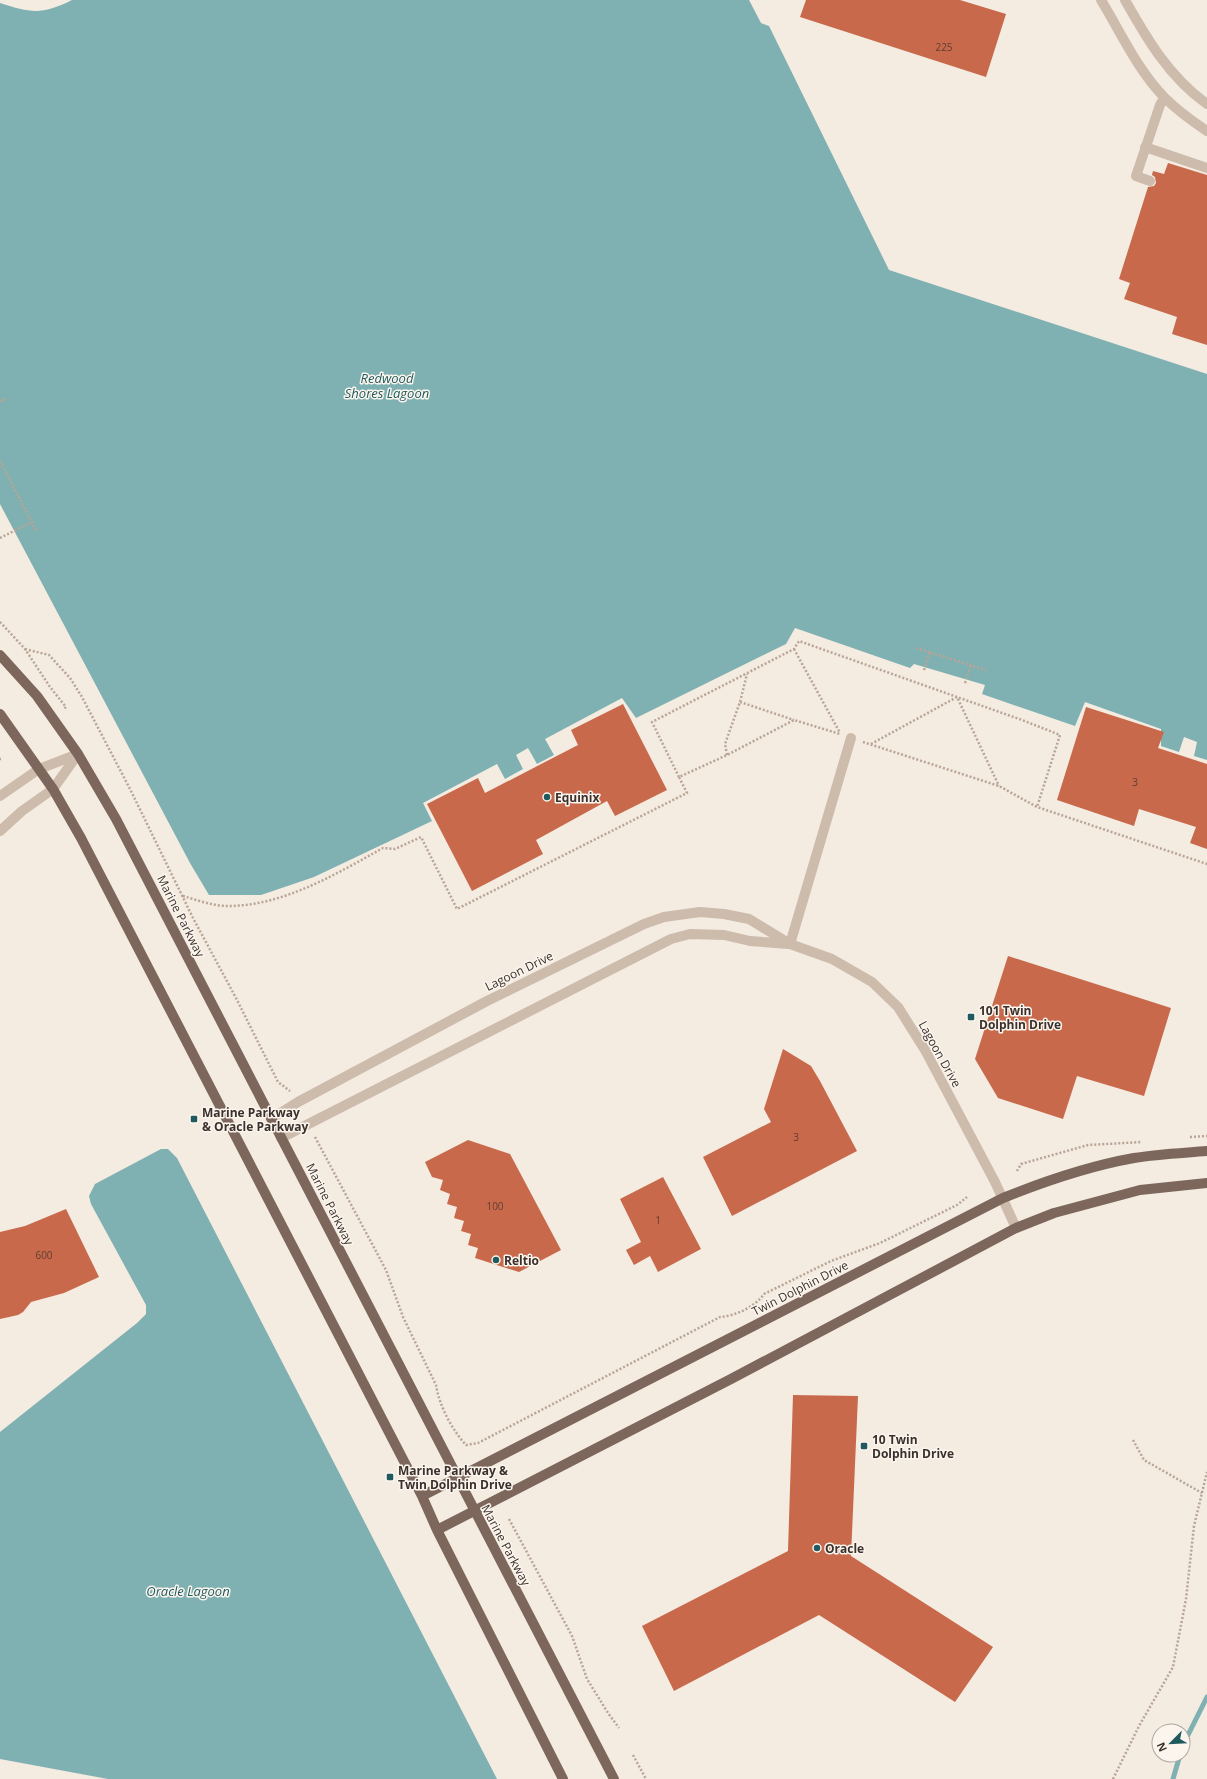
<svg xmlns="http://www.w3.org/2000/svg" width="1207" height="1779" font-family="'Open Sans',sans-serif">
<rect width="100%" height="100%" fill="#f4ebe1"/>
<path fill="#7fb0b2" d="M72 0H749L761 23 769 26 889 270 1207 374V760L1194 756 1197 742 1184 737 1179 752 1161 746V729L1085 702 1075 726 982 694 985 685 914 664 910 668 795 628 786 644 636 718 622 698 545 739 554 755 537 764 528 748 516 755 523 769 505 779 497 764 423 803 432 821 314 877 261 895H209L190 863 0 504V3C31 13 42 15 72 0Z
M161 1149H168L177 1158 497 1779H108L0 1759V1432L137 1323 146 1314V1305L91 1204 89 1196 95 1184Z"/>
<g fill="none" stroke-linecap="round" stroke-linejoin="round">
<path stroke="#7fb0b2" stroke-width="5" d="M1183 1745 1207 1697
M1173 1779 1180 1755"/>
</g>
<path fill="#c8694b" d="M806 0H960L1006 14 986 77 800 17Z
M1168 163 1207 175V345L1172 334 1177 317 1124 299 1130 283 1119 279 1148 187 1154 186 1156 183 1155 177 1152 175 1153 171 1164 174Z
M623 704 667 790 615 816 607 801 536 840 543 854 472 891 427 804 478 778 485 793 578 745 571 730Z
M1086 707 1164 732 1158 748 1207 764V849L1190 843 1196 827 1139 809 1134 826 1057 800Z
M1008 956 1171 1008 1144 1096 1077 1076 1063 1119 998 1098 975 1059Z
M783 1049 811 1066 820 1081 857 1151 732 1216 703 1157 771 1122 764 1109Z
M468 1140 510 1154 561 1250 519 1272 475 1258 478 1248 468 1245 471 1234 461 1231 464 1221 454 1218 457 1207 447 1204 450 1194 440 1190 443 1180 432 1177 425 1162Z
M663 1177 701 1249 658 1272 650 1256 634 1265 626 1250 641 1242 620 1199Z
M66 1209 99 1277 64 1293 31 1302 23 1312 18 1315 0 1319V1232L25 1226Z
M793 1395 858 1396 851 1556 993 1647 955 1702 819 1615 674 1691 642 1626 788 1551Z"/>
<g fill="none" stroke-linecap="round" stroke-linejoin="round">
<path stroke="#b9a596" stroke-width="2.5" stroke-dasharray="2 2" stroke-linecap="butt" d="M0 401 6 399
M0 461 37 532
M0 538 32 522
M0 622 25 649 50 687 66 707 64 709
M916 648 986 670
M25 649 49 655 70 678 82 697 130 789 193 918 236 998 278 1082 290 1091
M794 649 840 733
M924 670 930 652
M965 683 971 665
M740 702 794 720
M863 742 999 786 1037 807 1207 864
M871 744 957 697 999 786
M727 755 725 744 740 702 747 674
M0 759H1
M679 777 652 722 794 649 799 641 1022 720 1060 735 1037 807
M183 896C197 900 213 906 228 906 283 906 336 874 383 848L395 849 421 837 457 909 687 793 679 777 727 755 794 720 840 734
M315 1137 386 1270 403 1317 436 1385C439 1405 452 1430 466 1445L478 1443 720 1317C735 1316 755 1307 764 1294L831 1261 880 1243 957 1205 967 1197
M1190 1137 1207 1136
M1017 1171 1021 1164 1088 1145 1142 1142
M1133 1440 1144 1460 1202 1493
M509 1519 572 1636 587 1679 608 1713 619 1728
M633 1755 646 1779
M1113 1779 1139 1726 1173 1667 1186 1599 1194 1526 1207 1472"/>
<path stroke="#cdbbac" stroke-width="10" d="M1101 0C1121 33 1138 71 1165 98 1178 111 1192 121 1207 131
M1125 0C1147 39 1169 77 1207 104
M1145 147 1207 168
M1150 181 1136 176 1160 105 1164 98
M0 796 39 769 78 754
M0 831 22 811 53 789 78 754
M790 944 851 738
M271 1119 298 1102 487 1001 644 924 664 917 700 912 724 914 749 919 790 944 832 959 872 982 898 1007 925 1050 995 1182 1016 1228
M281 1138 671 939 690 934 724 935 750 941 788 944"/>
<path stroke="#7d675c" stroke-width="10" d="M0 655 37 696 78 754 116 819 614 1779
M0 714 53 789 81 838 422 1496 437 1530 563 1779
M422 1496 1003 1198C1045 1181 1089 1166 1134 1158 1158 1154 1183 1153 1207 1151
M437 1530 731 1379 1016 1228 1054 1213 1140 1190 1207 1183"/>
</g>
<g fill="#1f5a5e" stroke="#fbf5ee" stroke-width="1.5">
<circle cx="547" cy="797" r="4"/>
<rect x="967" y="1013" width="8" height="8" rx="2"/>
<rect x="190" y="1115" width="8" height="8" rx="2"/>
<circle cx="496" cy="1260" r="4"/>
<rect x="860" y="1442" width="8" height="8" rx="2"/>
<rect x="386" y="1473" width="8" height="8" rx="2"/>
<circle cx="817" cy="1548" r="4"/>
</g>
<g text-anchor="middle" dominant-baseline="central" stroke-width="3" stroke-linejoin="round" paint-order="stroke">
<g font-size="10" fill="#5e3e33">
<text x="944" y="47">225</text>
<text x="1135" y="782">3</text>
<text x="796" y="1137">3</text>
<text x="495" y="1206">100</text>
<text x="658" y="1220">1</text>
<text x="44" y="1255">600</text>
</g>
<g font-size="12" font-weight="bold" fill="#3b302b" stroke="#fbf5ee" text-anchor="start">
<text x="555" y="797">Equinix</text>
<text x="979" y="1010">101 Twin<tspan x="979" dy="14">Dolphin Drive</tspan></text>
<text x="202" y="1112">Marine Parkway<tspan x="202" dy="14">&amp; Oracle Parkway</tspan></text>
<text x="504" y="1260">Reltio</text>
<text x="872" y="1439">10 Twin<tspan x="872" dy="14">Dolphin Drive</tspan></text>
<text x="398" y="1470">Marine Parkway &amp;<tspan x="398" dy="14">Twin Dolphin Drive</tspan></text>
<text x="825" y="1548">Oracle</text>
</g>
<g font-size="12" fill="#3b302b" stroke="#fbf5ee">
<text transform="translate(181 916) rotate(63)">Marine Parkway</text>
<text transform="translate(519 971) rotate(-26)">Lagoon Drive</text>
<text transform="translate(940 1054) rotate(61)">Lagoon Drive</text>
<text transform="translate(330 1204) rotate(63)">Marine Parkway</text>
<text transform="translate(800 1288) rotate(-27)">Twin Dolphin Drive</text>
<text transform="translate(506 1545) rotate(62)">Marine Parkway</text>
</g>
<g font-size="13" font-style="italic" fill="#1f5a5e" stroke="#fbf5ee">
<text x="387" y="378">Redwood<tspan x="387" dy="15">Shores Lagoon</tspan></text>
<text x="188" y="1591">Oracle Lagoon</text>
</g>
</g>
<g transform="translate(1171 1743) rotate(246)"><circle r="19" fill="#fbf5ee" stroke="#aea6a0"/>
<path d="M0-3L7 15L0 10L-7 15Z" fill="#1f5a5e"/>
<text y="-6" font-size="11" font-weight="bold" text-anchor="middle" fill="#3b302b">N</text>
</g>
</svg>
